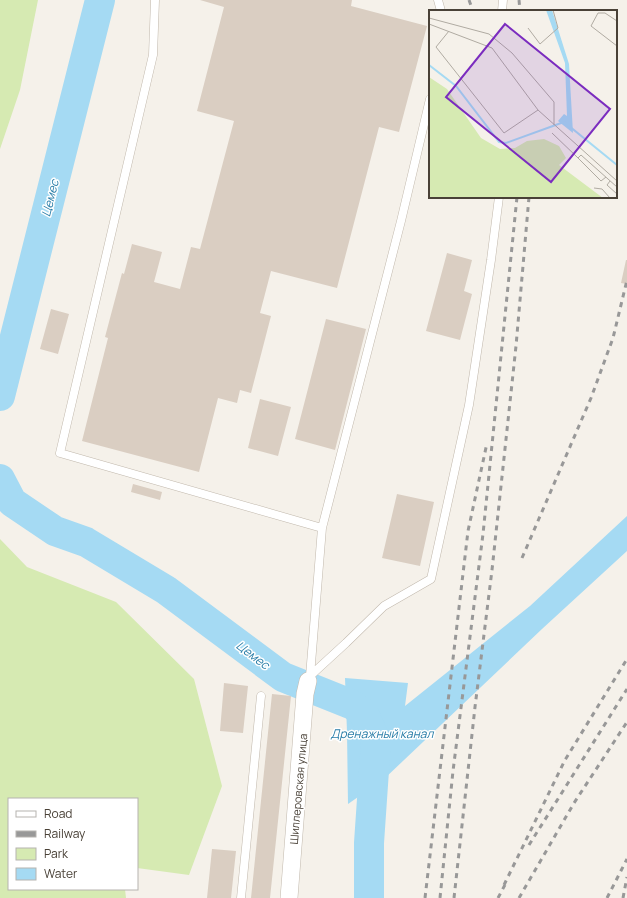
<svg xmlns="http://www.w3.org/2000/svg" width="627" height="898" font-family="Manrope,sans-serif">
<rect width="100%" height="100%" fill="#f5f1ea"/>
<path fill="#d6eab2" d="M0 0H38L20 90 0 149Z
M0 539 27 567 116 602 194 679 222 786 189 875 137 868V799H9V889H125L126 898H0Z"/>
<path fill="#a5daf3" d="M627 516V551L542 629 384 779 348 804 347 732 345 678 408 683 405 706 530 606Z"/>
<g fill="none" stroke-linecap="round" stroke-linejoin="round">
<path stroke="#a5daf3" stroke-width="30" d="M0 396 100 0
M0 479 12 502 55 531 86 542 166 590 283 677 353 705 364 714 376 741 369 843V898"/>
</g>
<path fill="#dacec2" d="M200 0H352L351 6 427 26 399 132 379 127 337 288 271 271 260 313 271 316 251 393 240 390 237 403 218 398 199 472 82 441 108 338 105 337 122 273 124 274 132 244 162 252 154 282 180 289 191 247 200 249 234 121 197 111 224 7Z
M447 253 472 260 464 291 472 294 460 340 426 331Z
M626 260H627V284L621 283Z
M51 309 69 314 58 354 40 349Z
M326 319 366 329 335 450 295 439Z
M260 399 291 407 278 456 248 448Z
M133 484 162 492 160 500 131 492Z
M397 494 434 502 420 566 382 558Z
M224 683 248 686 243 733 220 731Z
M272 694 291 696 270 898H251Z
M212 849 236 851 231 898H207Z"/>
<g fill="none" stroke-linecap="round" stroke-linejoin="round">
<g stroke="#c1b8ac" stroke-width="9">
<path id="lane" d="M155 0 153 55 60 453 322 528
M438 0 441 11
M502 11 503 0
M310 676 346 643 384 606 431 579 469 405 491 260 499 197
M308 681 310 676 322 528 401 221 430 99
M241 898 261 696"/>
</g>
<g stroke="#c1b8ac" stroke-width="18">
<path id="street" d="M289 898 305 694 308 681"/>
</g>
<use href="#lane" stroke="#fff" stroke-width="8"/>
<use href="#street" stroke="#fff" stroke-width="17"/>
<path stroke="#989898" stroke-width="3" stroke-dasharray="5 5" stroke-linecap="butt" d="M469 0 473 11
M519 0 520 11
M522 558 591 398 613 338 627 280
M529 845 627 689
M504 885 565 760 627 659
M425 898 468 531 487 443
M440 898 453 771 483 534 517 197
M454 898 475 707 492 570 516 346 529 197
M498 898 507 881
M519 898 574 803 627 722
M607 898 627 859
M623 898 627 877"/>
</g>
<g text-anchor="middle" dominant-baseline="central" stroke-width="3" stroke-linejoin="round" paint-order="stroke">
<g font-size="11" fill="#494137" stroke="#fff">
<text transform="translate(298 789) rotate(-85)">Шиллеровская улица</text>
</g>
<g font-size="12" font-style="italic" fill="#2a7ea8" stroke="#fff">
<text transform="translate(50 198) rotate(-76)">Цемес</text>
<text transform="translate(253 655) rotate(37)">Цемес</text>
<text x="382" y="733">Дренажный канал</text>
</g>
</g>
<g transform="translate(429 10)">
<rect width="188" height="188" fill="#f5f1ea"/>
<path d="M0 67 18 79 52 128 71 139 86 138 98 131 115 129 130 136 137 148 130 155 174 188H0Z" fill="#d6eab2"/>
<path d="M117 0H123L140 54 144 123 129 111 135 104 138 106 136 53Z" fill="#a5daf3"/>
<path fill="none" stroke="#a5daf3" stroke-width="2" d="M0 55 27 76 70 132 77 133 135 112 188 155"/>
<path fill="none" stroke="#b0aba2" stroke-width="1" d="M0 8 60 24 83 43 125 92V115M188 11 176 3H169L162 16 188 36M0 14 63 38 109 100 188 171M99 18 111 34 129 18 124 0M20 21 7 37 75 123 109 100M123 123 149 148 152 145 188 177M149 148 172 171 177 167M181 171 178 175 188 184M165 178 173 179 181 188"/>
<path fill="#7b2cbf" fill-opacity="0.15" stroke="#7b2cbf" stroke-width="2" d="M76 14 181 99 122 172 17 87Z"/>
<rect width="188" height="188" fill="none" stroke="#494137" stroke-width="2"/>
</g>
<rect x="8" y="798" width="130" height="92" fill="#ffffff" stroke="#b6b3af"/>
<rect x="16" y="811" width="20" height="6" fill="#ffffff" stroke="#b6b3af"/>
<text x="44" y="818" font-size="12" fill="#494137">Road</text>
<rect x="16" y="831" width="20" height="6" fill="#989898" stroke="#b6b3af"/>
<text x="44" y="838" font-size="12" fill="#494137">Railway</text>
<rect x="16" y="848" width="20" height="12" fill="#d6eab2" stroke="#b6b3af"/>
<text x="44" y="858" font-size="12" fill="#494137">Park</text>
<rect x="16" y="868" width="20" height="12" fill="#a5daf3" stroke="#b6b3af"/>
<text x="44" y="878" font-size="12" fill="#494137">Water</text>
</svg>
